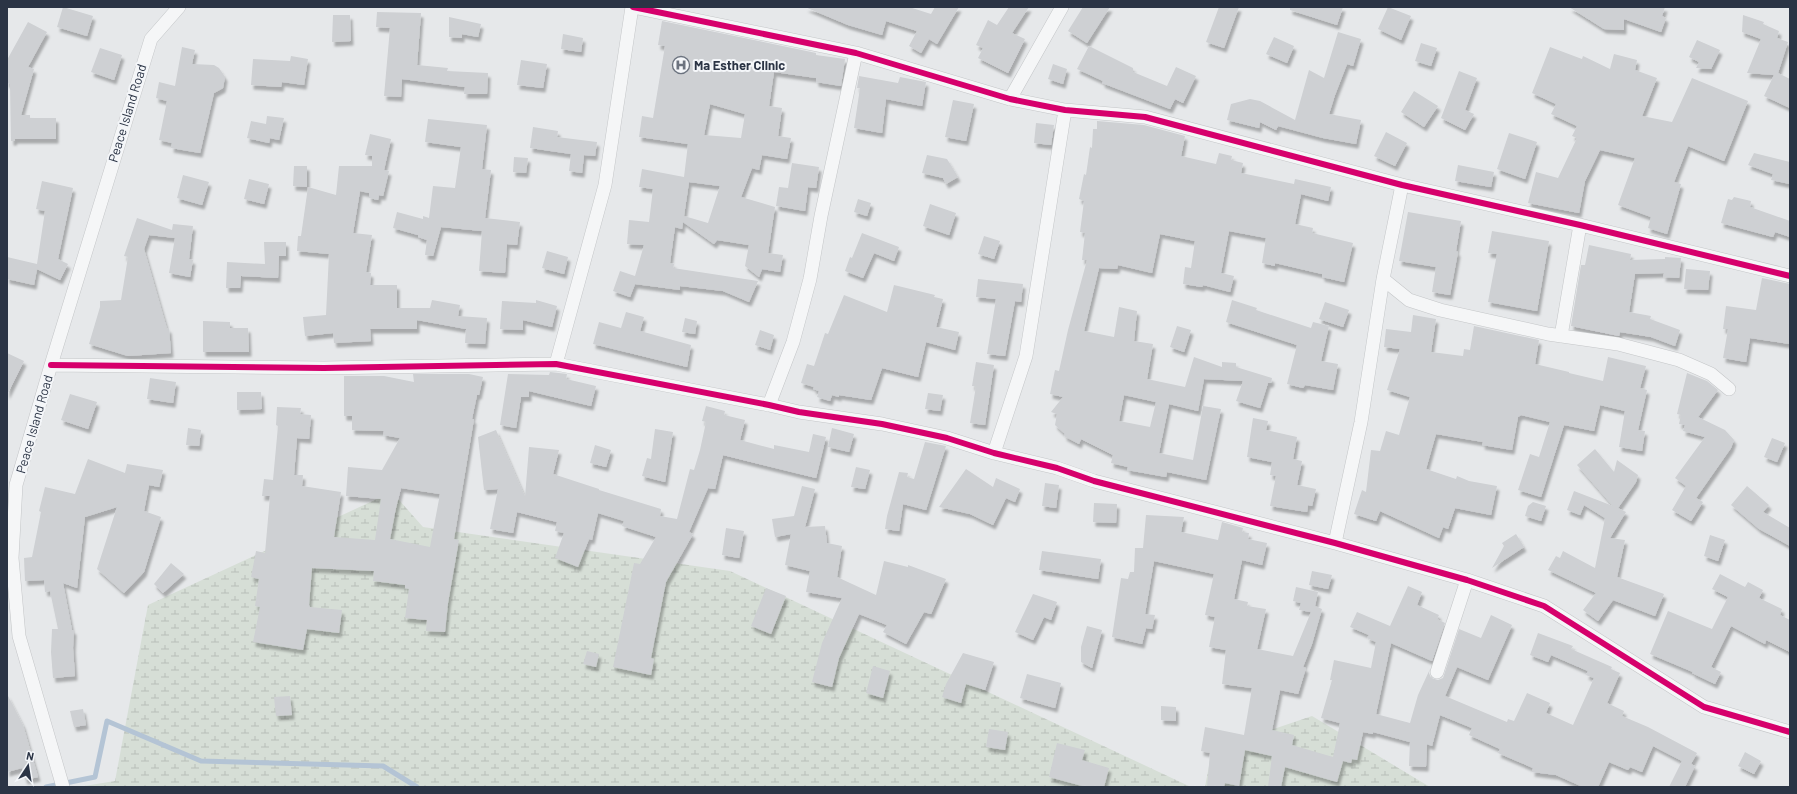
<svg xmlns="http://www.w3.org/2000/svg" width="1797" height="794" font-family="Barlow,sans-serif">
<defs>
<pattern id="wetland-marsh" width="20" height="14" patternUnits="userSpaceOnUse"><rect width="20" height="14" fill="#d6ded6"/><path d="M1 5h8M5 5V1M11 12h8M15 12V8" fill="none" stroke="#b8bfb9"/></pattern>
<filter id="shadow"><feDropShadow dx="2.5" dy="4.5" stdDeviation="1" flood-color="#0004"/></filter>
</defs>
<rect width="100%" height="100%" fill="#e6e8ea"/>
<path fill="url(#wetland-marsh)" d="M392 492 423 527 730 571 1191 787H78L115 781 148 605Z
M1312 716 1430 787H1205L1212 750Z"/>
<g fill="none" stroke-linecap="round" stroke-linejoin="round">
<path stroke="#b4c4d5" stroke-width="5" d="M46 787 95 777 107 721 201 761 383 766 417 787"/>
</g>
<path fill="#ced0d3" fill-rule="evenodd" filter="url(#shadow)" d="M63 7 93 16 87 36 57 27Z
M805 7H909L931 14 935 7H959L937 44 929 39 921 53 909 46 917 31 886 21 882 35 848 25Z
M1009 7H1029L1012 33 1025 39 1008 73 978 58 983 48 976 45 988 20 997 25Z
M1083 7H1110L1087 43 1068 31Z
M1219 7H1239L1224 48 1206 42Z
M1290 7H1343L1337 25 1290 10Z
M1388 7 1411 16 1401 40 1378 29Z
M1569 7H1665L1662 16 1666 18 1661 32 1624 19V30L1604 29Z
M377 12 421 13 417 65 448 68 447 71 488 73 487 94H464L465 87 402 79 401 97 384 96 390 28 376 27Z
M333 15H350L351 41 332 42Z
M1743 15 1764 22 1763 24 1779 31 1777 38 1788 42 1778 73 1790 79V108L1764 96 1774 75 1747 73 1761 39 1742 32Z
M449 17 481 24 478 37 462 34V38L449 37Z
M662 21 816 53V55L845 59 841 86 816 82V78L774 72 769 106 782 108 778 136 791 138 787 159 762 155 759 170 752 168 741 197 775 207 768 253 783 255 780 272 762 269 759 277 745 266 749 245 717 240 714 244 683 222 682 229 675 227 670 263 674 264 673 268 758 281 749 302 723 291 680 286V290L635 284 630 297 613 291 620 271 635 276 644 245 627 244 629 220 649 222 653 189 639 187 642 169 684 177 688 144 639 137 642 116 653 118 665 46 658 45ZM710 104 745 114 741 138 704 135ZM689 182 720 186 708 223 684 216Z
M28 22 47 32 28 67 34 69 21 115H30V118H56V139H15L14 141H11L10 84 7 83V60Z
M1338 32 1361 39 1353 66 1347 64 1335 95 1329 114 1361 120 1356 144 1323 138 1278 126 1276 130 1260 122 1259 128 1227 120 1231 104 1250 99 1260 101 1295 120 1309 70 1324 78Z
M563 34 583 38 581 52 561 49Z
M1274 37 1294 46 1287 63 1266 54Z
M1697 40 1720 50 1711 69 1696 68 1699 62 1689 57Z
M1421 43 1437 48 1431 66 1415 61Z
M1089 46 1133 68V72L1167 86 1176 67 1196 76 1183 103 1175 99 1170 109 1102 83 1103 81 1077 69Z
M182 47 195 50 192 64 214 65 219 68 225 77 223 88 214 93 200 153 171 148 172 143 159 140 167 101 156 98 159 82 175 86Z
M1550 47 1582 59 1583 56 1610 69 1614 54 1637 60 1635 70 1657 78 1642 116 1672 122 1692 78 1748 101 1724 161 1688 146 1674 182 1681 184 1667 234 1648 228 1651 217 1618 205 1635 158 1600 150 1585 181 1579 213 1528 203 1536 172 1558 178 1577 138 1572 136 1577 126 1551 114 1556 104 1532 93Z
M100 48 122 55 114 80 91 72Z
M291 56 308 59 304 85 282 82 281 87 251 85 253 59 290 61Z
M521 60 547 64 543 88 517 85Z
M1053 64 1067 69 1063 84 1048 79Z
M1459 71 1477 78 1465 110 1474 114 1465 130 1441 118Z
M859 76 898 83 900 77 926 82 922 106 886 99 882 133 854 128 860 88H857Z
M1414 91 1438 106 1424 127 1401 112Z
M953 100 974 104 966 141 945 137Z
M267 116 284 118 279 140 270 138 269 143 247 138 251 121 266 124Z
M428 119 487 125 482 169 491 170 485 218 520 222 517 245 507 244 505 273 479 271 482 231 441 227 433 256 425 255 427 240 418 237V235L393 228 397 212 423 219V216L429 218 433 186 455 188 461 147 425 142Z
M1097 121 1144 125 1185 136 1181 156 1216 164 1219 153 1232 156 1231 160 1243 163 1241 173 1294 184 1295 179 1331 187 1328 201 1301 194 1295 224 1313 228 1312 233 1353 243 1344 282 1322 277V274L1275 263V266L1262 263 1266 238 1229 231 1221 273 1234 276 1230 292 1203 285 1202 287 1183 284 1185 267 1191 268 1195 241 1160 234 1152 273 1118 265 1117 269 1099 268 1084 331 1114 337 1119 307 1137 311 1134 341 1153 344 1147 379 1185 387 1194 357 1222 367V362L1236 363V367L1272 378 1271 383H1268L1260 408 1236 401 1243 381 1204 379 1198 411 1169 404 1159 453 1193 460 1203 406 1221 409 1206 480 1167 472 1166 477 1127 470 1128 467 1111 463 1113 455 1081 439 1079 444 1064 436 1065 434 1055 425 1057 414 1051 412 1063 397 1050 394 1055 370 1059 371 1068 330 1087 260H1082L1085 233 1080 232 1084 201 1079 199 1084 174 1086 175 1090 147 1092 148 1093 129H1097ZM1124 395 1156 402 1150 427 1119 421Z
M1036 123 1054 125 1051 145 1034 143Z
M533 127 558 131 557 137 597 142 595 156 584 155 582 173 569 171 571 154 530 148Z
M1386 132 1407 143 1395 166 1374 156Z
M1509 133 1537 142 1525 179 1497 169Z
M370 134 391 139 384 170 389 171 383 196 379 195 378 200 369 198V193L360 191 353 233 372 235 366 272 371 273 370 285H397V308H430L432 300 460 305 458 316 487 318 485 344 465 343 466 329 417 320V329H370L371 341 334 343 333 333 305 336 303 317 326 315 329 254 297 251 298 236H301L308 187 336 195 339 166H372V156L365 155Z
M1754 153 1790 162V184L1771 180 1773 174 1748 165Z
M927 155 947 159 958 177 946 184 943 178 922 173Z
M514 157 528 158 526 173 513 172Z
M792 163 819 167 816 188 808 187 805 211 776 206 779 187 788 188Z
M1458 165 1494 172 1491 187 1455 181Z
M294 166H307V187L293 186Z
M183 175 209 182 202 205 177 198Z
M249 179 269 184 264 204 244 199Z
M42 181 73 188 58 259 68 264 60 280 37 269 34 285 7 279V257L37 264 45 211 36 209Z
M1734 197 1751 201 1750 207 1790 221V237L1775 232 1773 237 1721 223 1728 199 1732 200Z
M858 199 871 203 867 216 854 212Z
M930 204 956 213 949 235 923 226Z
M1408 212 1461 221 1456 251 1458 252 1450 295 1432 292 1436 267 1399 261Z
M137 218 172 230 173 224 193 226 189 259 193 260 190 277 169 273 175 238 149 235 144 249 167 329 169 328 171 353 128 356 89 344 100 307V301L121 300 128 257 124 256Z
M1492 231 1549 241 1537 311 1488 302 1497 254 1488 253Z
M862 233 899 247 894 261 874 253 863 278 845 271 850 257 852 258Z
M984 236 1000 241 994 259 978 254Z
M264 242H286V256H279L278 278 241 276 240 288H226L227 262 265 264Z
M1589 245 1631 254 1630 260 1665 259V257L1681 258 1679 278 1663 277 1664 273 1635 274 1629 312 1651 316 1650 319 1680 330 1675 346 1651 337 1620 332 1619 336 1571 326 1581 265H1585Z
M547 251 568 257 564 274 542 268Z
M1686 269 1710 271 1708 290 1684 289Z
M1762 278 1790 284V344L1750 338 1746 362 1723 358 1728 329H1723L1726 306 1756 310Z
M978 279 1023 284 1021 302 1015 301 1005 356 987 354 996 299 976 297Z
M894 285 935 295 934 297 943 299 936 327 959 332 955 350 926 342 918 377 882 368 871 400 839 395V397L832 395 830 401 817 397 819 391 813 389 814 387 801 383 807 364 814 366 825 333 828 334 844 295 887 312Z
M536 300 557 306 552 327 523 320V330L500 329 502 301 536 303Z
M1232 300 1257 308 1256 310 1311 328 1313 322 1329 326 1321 361 1338 364 1333 390 1305 385 1303 388 1287 384 1297 345 1226 322Z
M1325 302 1349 310 1343 327 1319 319Z
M626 312 644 317 640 331 691 345 687 367 593 344 599 322 621 328Z
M1413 315 1436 319 1431 352 1463 356 1464 349 1470 350 1474 326 1539 340 1535 364 1569 372V373L1603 381 1608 357 1646 366 1640 388 1647 390 1638 430 1645 431 1642 451 1619 447 1625 411 1600 405 1594 431 1564 425 1541 497 1518 490 1530 454 1539 457 1550 422 1521 415 1518 417 1512 450 1482 445 1483 442 1436 434 1426 469 1456 479 1457 476 1469 481 1497 486 1491 515 1455 508 1448 529 1443 527 1439 538 1380 511 1376 521 1354 514 1362 490 1366 492 1371 450 1380 451 1386 431 1399 435 1410 397 1387 390 1400 349 1384 347 1386 329 1411 332Z
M685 318 697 321 695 334 682 332Z
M203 321 230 322V328H248L249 352H203Z
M1177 326 1191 330 1184 352 1170 347Z
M760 330 774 335 770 350 755 345Z
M7 353 24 361 7 395Z
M976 362 994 365 985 425 970 423 976 386H972Z
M550 372 567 374 566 379 596 386 591 406 529 391V397H521L516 428 500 425 508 374 549 375Z
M1687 373 1707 381 1718 390 1698 417 1725 430 1734 440 1731 448 1696 498 1703 502 1691 521 1672 510 1686 486 1675 478 1705 437 1683 431 1685 425 1679 424 1681 415 1677 414Z
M413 374H469L483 377 479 395H477L472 419H474L454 539 459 540 448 603 445 632 426 631 427 620 405 618 409 589 405 588V585L373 581 374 571 312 568 309 605 310 607 342 610 339 633 307 629 303 650 253 642 260 607 255 606 259 579 251 577 256 551 265 553 270 496H262L264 479 273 480 278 426 276 425 277 407 301 408 300 414 311 415 309 439 297 438 294 475H303L302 486 341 492 334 537 375 540 381 499 346 496 348 467 382 470 400 438 383 435 384 431 352 430V416H344V376H384L414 382ZM401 488 440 494 430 547 390 539 396 508Z
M150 378 176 382 173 403 147 399Z
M237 392H261L262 409 237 410Z
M928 393 943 395 940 411 925 409Z
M70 394 97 402 88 429 61 420Z
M706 406 725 411 724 415 745 420 740 440 774 449V445L809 452 813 434 826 437 816 478 723 455 715 489 708 488 689 532 693 534 666 582 651 658 654 659 651 675 613 667 634 563 640 564 656 537 622 526 624 521 598 513 592 540 589 539 578 567 555 558 564 533 555 531 557 522 517 512 513 533 490 529 498 489 484 490 478 437 496 430 525 497 529 447 559 450 553 474 599 489V490L661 509 660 516 677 519 690 469 694 470 700 450 706 422 702 421Z
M1253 418 1268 421 1266 430 1297 437 1293 459 1302 461 1297 485 1316 489 1312 506 1308 505 1307 512 1270 506 1276 476 1270 475 1272 462 1247 457Z
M188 428 201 430 199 446 186 445Z
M832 428 854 434 849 452 828 447Z
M655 429 673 432 665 482 642 476 647 458 651 459Z
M1772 438 1785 443 1777 462 1764 457Z
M925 442 946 446 926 510 903 504 899 531 885 529 887 516 899 472 908 473 907 477 914 479Z
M595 445 611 450 606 467 590 463Z
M1595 449 1614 472 1617 460 1638 475 1636 482 1618 508 1626 512 1610 538 1625 540 1617 577 1664 594 1655 616 1613 600 1598 621 1583 610 1596 593 1548 570 1556 556 1560 558 1563 551 1595 568 1605 518 1584 505 1580 515 1567 510 1574 491 1613 506 1577 465Z
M88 459 125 473 127 464 163 470 159 487 149 485 144 511 161 517 144 572 124 593 97 569 117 507 85 517 77 588 63 583 72 630H74L73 648 75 676 53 678 51 652 52 629H58L50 591 45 592 44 580 25 581 24 558 32 557 41 512 39 511 45 487 75 494Z
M856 467 870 470 865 489 851 487Z
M966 469 993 487 996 478 1020 489 1015 502 1006 498 993 525 970 514 939 507Z
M1045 483 1059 485 1056 508 1042 506Z
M802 486 815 489 805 527 825 526 827 543 842 546 837 577 876 595 884 561 908 567V565L946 579 931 614 924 612 906 644 883 632 887 625 859 614 839 658 832 687 812 682 822 643 842 598 806 592 810 571 785 565 791 534 775 537 772 519 794 516Z
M1747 486 1769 505 1763 512 1790 528V546L1759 529 1731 505Z
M1533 502 1546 506 1541 521 1525 516 1528 506Z
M1094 503 1117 504 1116 523 1093 522Z
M1146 515 1184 517 1181 532 1218 540 1222 522 1243 528 1242 532 1249 533 1248 539 1267 543 1262 565 1242 560 1234 599 1248 602 1247 606 1266 609 1257 649 1293 656 1311 612 1299 610 1301 603 1293 601 1296 587 1318 592 1315 606 1322 609 1312 644 1303 667 1306 668 1298 694 1280 690 1272 730 1294 735 1292 745 1333 757 1340 723 1321 718 1332 680H1330L1334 660 1371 668 1376 642 1367 638 1369 635 1350 627 1357 612 1390 626 1408 586 1422 592 1417 605 1439 615 1437 619 1445 623 1432 661 1391 643 1376 714 1410 723 1418 695 1430 669 1429 673 1431 678 1438 680 1443 678 1459 629 1481 638 1491 615 1512 625 1488 680 1457 667 1445 696 1507 722 1508 719 1514 721 1527 693 1550 703 1546 713 1573 725 1594 678 1586 675 1588 671 1551 655 1548 662 1530 655 1538 633 1573 646 1571 649 1612 667 1611 669 1620 673 1607 703 1624 711 1622 716 1648 727 1697 753 1691 764 1695 766 1685 787H1669L1682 761 1653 746 1642 772 1630 767 1628 770 1609 762 1598 787H1583L1556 775 1532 772 1533 768 1498 753 1500 749 1469 735 1472 728 1440 715 1432 746 1427 744 1426 767 1409 766 1410 742 1373 732V734L1363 732 1357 760 1352 759 1351 763 1343 761 1337 782 1285 767 1281 787H1268L1272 756 1245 750 1239 786 1225 783 1224 787H1207L1210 753 1201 751 1205 727 1244 735 1252 688 1222 684 1226 650 1209 647 1215 617 1205 615 1214 574 1154 561 1145 614 1155 615 1152 629 1146 628 1142 644 1112 637 1121 578 1128 579 1130 572H1134L1135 548H1143Z
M726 528 744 531 739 558 722 555Z
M1516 534 1524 547 1492 568 1504 546 1502 543Z
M1710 535 1725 540 1718 561 1704 556Z
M1042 551 1101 559 1098 579 1039 570Z
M171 563 184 574 163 593 154 584Z
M1312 571 1332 575 1328 589 1309 585Z
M1720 574 1745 587 1748 582 1763 590 1759 598 1782 609 1780 615 1790 620V652L1766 640 1765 644 1731 626 1711 667 1721 672 1715 684 1692 673 1693 672 1650 654 1668 611 1712 629 1728 597 1712 589Z
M766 588 786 596 771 634 751 626Z
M1033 594 1057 602 1051 620 1044 617 1033 640 1015 632Z
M1087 626 1102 630 1092 668 1081 662V647Z
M587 651 599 654 596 667 583 664Z
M963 653 994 662 985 690 966 684 961 703 942 697 946 684Z
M873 666 890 671 883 698 866 693Z
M1027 674 1061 683 1055 708 1020 698Z
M7 694 23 725 38 777 25 780 22 768 7 772Z
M290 696 292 715 276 716 274 697Z
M1161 706 1176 707V721L1161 720Z
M83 709 86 725 74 727 70 711Z
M989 729 1008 732 1005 750 986 747Z
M1057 743 1085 750 1082 760 1109 768 1104 787H1086L1049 777Z
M1745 752 1761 761 1754 774 1738 766Z"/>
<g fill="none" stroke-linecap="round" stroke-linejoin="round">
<g stroke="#c4c6c8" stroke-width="14">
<path id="minor" d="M633 7 856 53 1010 99 1065 110 1145 117 1402 185 1580 225 1790 276
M1010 99 1062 7
M1383 279 1409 300 1440 310 1548 334 1618 344 1679 360 1711 374 1729 389
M1561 336 1580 225
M556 364 605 185 632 7
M51 365 324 368 556 364 769 405 799 412 882 424 947 438 994 453 1057 468 1094 481 1335 543 1467 580 1544 606 1704 707 1790 732
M769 405 793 342 810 279 821 216 856 53
M994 453 1026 356 1065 110
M1335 543 1361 422 1383 279 1402 185
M1437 672 1467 580
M63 787 19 636 12 558 16 485 51 365 151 39 179 7"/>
</g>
<use href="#minor" stroke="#f5f6f7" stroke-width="13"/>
<g stroke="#f4f6f9" stroke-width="8">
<path id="cycleway" d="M633 7 856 53 1010 99 1065 110 1145 117 1402 185 1580 225 1790 276
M51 365 324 368 556 364 769 405 799 412 882 424 947 438 994 453 1057 468 1094 481 1335 543 1467 580 1544 606 1704 707 1790 732"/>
</g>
<use href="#cycleway" stroke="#d6006c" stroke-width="6"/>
</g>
<defs>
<g id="hospital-ring" transform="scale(0.9)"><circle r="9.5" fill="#f4f6f9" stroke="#6c737f" stroke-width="1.5"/><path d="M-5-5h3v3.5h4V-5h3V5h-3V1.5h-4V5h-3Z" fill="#6c737f"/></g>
</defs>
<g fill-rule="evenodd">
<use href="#hospital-ring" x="681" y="65"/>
</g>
<g text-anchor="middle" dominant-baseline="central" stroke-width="4" stroke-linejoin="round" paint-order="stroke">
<g font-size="13" font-weight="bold" fill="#2b3445" stroke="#f4f6f9" text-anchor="start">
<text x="694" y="65">Ma Esther Clinic</text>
</g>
<g font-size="13" fill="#2b3445" stroke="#f4f6f9">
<text transform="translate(127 113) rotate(-73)">Peace Island Road</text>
<text transform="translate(34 424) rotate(-74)">Peace Island Road</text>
</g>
</g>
<rect width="1797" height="794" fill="none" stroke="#2b3445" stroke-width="16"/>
<g transform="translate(28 766) rotate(12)" stroke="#f4f6f9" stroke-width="3" paint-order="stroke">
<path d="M0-3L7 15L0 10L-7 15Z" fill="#2b3445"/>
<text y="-6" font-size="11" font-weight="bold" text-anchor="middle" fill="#2b3445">N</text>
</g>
</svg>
